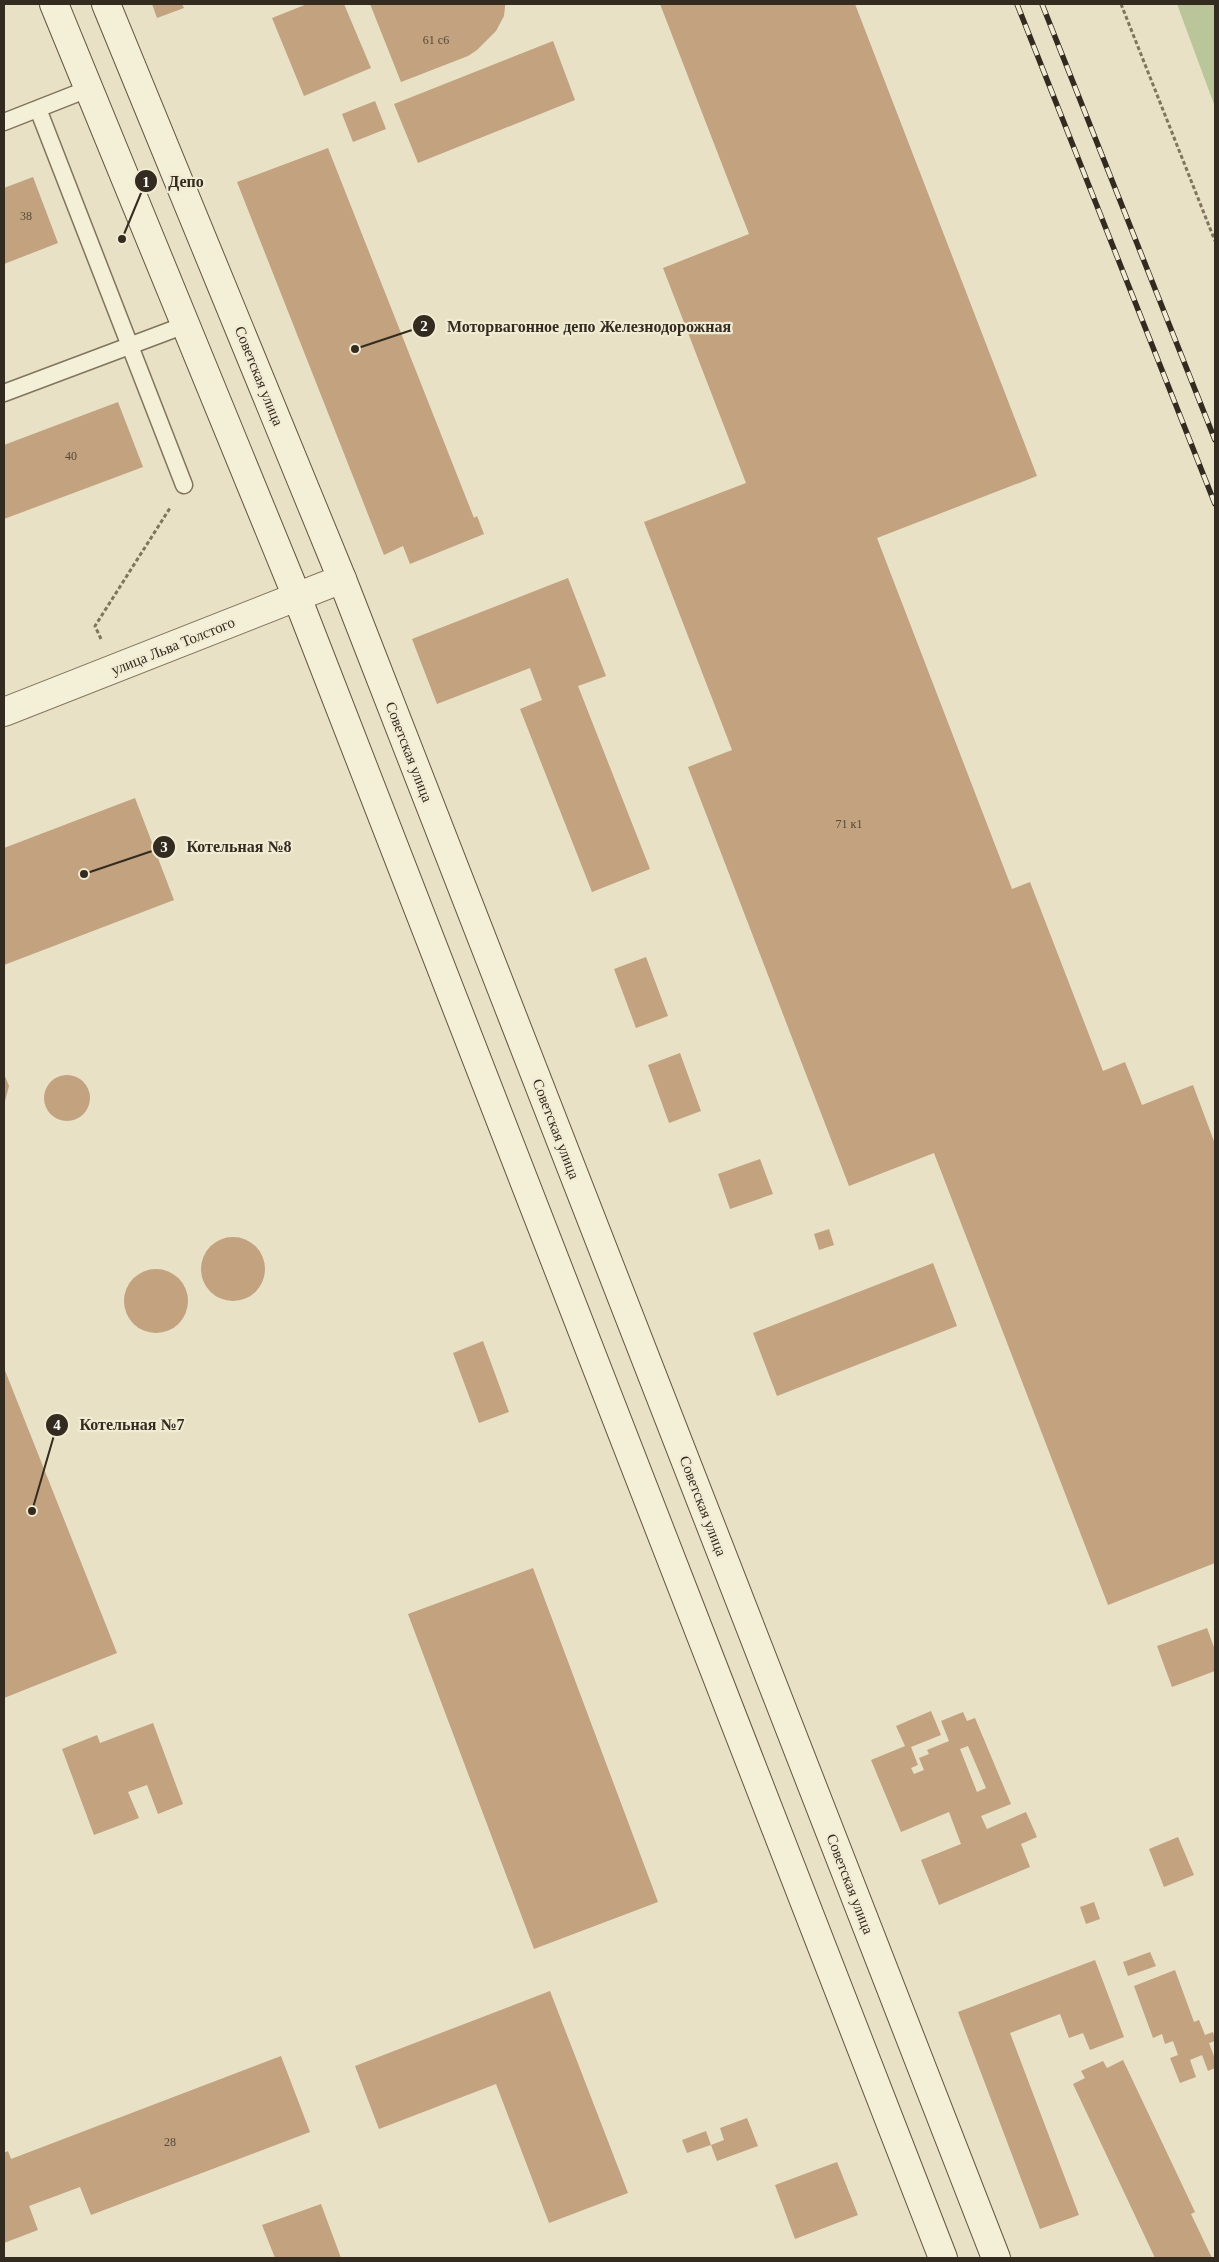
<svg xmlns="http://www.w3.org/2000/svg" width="1219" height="2262" font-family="'Times New Roman',serif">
<rect width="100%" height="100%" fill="#e8e1c5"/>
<path fill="#bbc59a" d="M1177 4H1215V107Z"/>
<path fill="#c2a27f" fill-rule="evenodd" d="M152 4H182L184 8 157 18Z
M307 4H344L371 68 304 96 272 18Z
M370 4H505V7L504 16 496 31 477 50 468 56 401 82Z
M660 4H855L1037 476 877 538 1012 889 1030 882 1103 1071 1125 1062 1142 1105 1193 1085 1215 1144V1563L1108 1605 934 1153 849 1186 688 767 732 750 644 522 746 483 663 268 749 234Z
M553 41 575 100 418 163 394 104Z
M375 101 386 129 353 142 342 114Z
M328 148 474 518 477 516 484 534 410 564 403 546 384 555 237 182Z
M33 177 58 243 4 264V188Z
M118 402 143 467 4 519V445Z
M568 578 606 676 578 686 650 869 592 892 520 709 542 700 530 668 437 704 412 639Z
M135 798 174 900 4 965V848Z
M646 957 668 1016 636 1028 614 969Z
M680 1053 701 1111 669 1123 648 1065Z
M4 1074 9 1086 4 1105Z
M44 1098a23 23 0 1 1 46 0a23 23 0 1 1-46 0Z
M760 1159 773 1194 730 1209 718 1174Z
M829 1229 834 1245 819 1250 814 1234Z
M201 1269a32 32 0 1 1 64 0a32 32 0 1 1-64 0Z
M933 1263 957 1326 777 1396 753 1333Z
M124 1301a32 32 0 1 1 64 0a32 32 0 1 1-64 0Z
M483 1341 509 1412 479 1423 453 1353Z
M4 1368 117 1653 4 1698Z
M533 1568 658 1902 534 1949 408 1614Z
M1207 1628 1215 1650V1671L1172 1687 1157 1646Z
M931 1711 941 1735 911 1747 918 1765 911 1768 914 1774 924 1770 919 1758 929 1754 927 1750 949 1741 941 1721 963 1712 967 1721 975 1718 1011 1804 981 1816 987 1829 1026 1812 1037 1837 1021 1844 1030 1867 939 1905 921 1860 961 1844 949 1812 901 1832 871 1760 905 1746 896 1726ZM968 1746 986 1788 977 1792 960 1749Z
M153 1723 183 1804 158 1814 147 1785 128 1792 139 1818 94 1835 62 1749 97 1735 100 1743Z
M1178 1837 1194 1875 1164 1887 1149 1849Z
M1094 1902 1100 1919 1086 1924 1080 1907Z
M1150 1952 1156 1966 1128 1976 1123 1962Z
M1095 1960 1124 2037 1090 2050 1083 2033 1069 2038 1060 2014 1010 2033 1079 2215 1040 2229 958 2012Z
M1175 1970 1194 2022 1199 2020 1205 2035 1213 2032 1215 2039V2041L1209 2043 1215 2059V2068L1208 2071 1202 2055 1190 2060 1196 2077 1180 2083 1170 2058 1178 2055 1173 2041 1165 2044 1162 2034 1153 2038 1134 1986Z
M550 1991 628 2193 549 2223 496 2084 379 2129 355 2066Z
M281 2056 310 2132 91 2215 80 2187 29 2206 38 2230 4 2243V2153L8 2151 11 2159Z
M1123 2060 1195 2212 1191 2214 1212 2258H1155L1073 2084 1085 2078 1081 2071 1103 2061 1107 2068Z
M747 2118 758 2146 717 2161 711 2145 687 2153 682 2140 706 2131 711 2145 724 2140 720 2128Z
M837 2162 858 2215 795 2239 775 2185Z
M321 2204 341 2258H275L262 2225Z"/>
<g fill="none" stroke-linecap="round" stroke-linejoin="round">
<g stroke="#81745d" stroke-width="19">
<path id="service" d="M38 109 184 485
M4 122 88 89
M4 393 185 325"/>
</g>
<g stroke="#81745d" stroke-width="30">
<path id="tertiary" d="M4 712 342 579"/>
</g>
<g stroke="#635540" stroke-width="30">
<path id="secondary" d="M54 4 297 597 943 2258
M106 4 342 579 996 2258"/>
</g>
<path stroke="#81745d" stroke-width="3" stroke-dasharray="4 2.5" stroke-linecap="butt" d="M1121 4 1215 241
M101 639 95 626 170 508"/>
<use href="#service" stroke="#f4efd7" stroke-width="16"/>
<use href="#tertiary" stroke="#f4efd7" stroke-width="28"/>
<use href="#secondary" stroke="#f4efd7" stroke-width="28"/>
<g stroke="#332b1f" stroke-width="5.5">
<path id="rail" d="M1017 4 1215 504
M1042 4 1215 440"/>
</g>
<use href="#rail" stroke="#f1ebd3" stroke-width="4" stroke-dasharray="11" stroke-linecap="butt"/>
</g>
<g text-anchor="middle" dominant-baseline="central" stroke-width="4.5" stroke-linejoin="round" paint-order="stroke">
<g font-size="12" fill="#574937">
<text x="436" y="40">61 с6</text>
<text x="26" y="216">38</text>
<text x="71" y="456">40</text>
<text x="849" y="824">71 к1</text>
<text x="170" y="2142">28</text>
</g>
<g font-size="15" fill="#332b1f" stroke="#f1ebd3">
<text transform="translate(259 376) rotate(68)">Советская улица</text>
<text transform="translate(173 646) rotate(-22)">улица Льва Толстого</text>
<text transform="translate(409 752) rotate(69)">Советская улица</text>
<text transform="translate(556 1129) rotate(69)">Советская улица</text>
<text transform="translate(703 1506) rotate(69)">Советская улица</text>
<text transform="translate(850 1884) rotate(69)">Советская улица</text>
</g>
</g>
<path fill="none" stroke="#332b1f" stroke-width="2" d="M122 239L146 181M355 349L424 326M84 874L164 847M32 1511L57 1425"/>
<g fill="#332b1f" stroke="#f1ebd3" stroke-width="2">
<circle cx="122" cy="239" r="5"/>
<circle cx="355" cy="349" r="5"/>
<circle cx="84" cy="874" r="5"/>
<circle cx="32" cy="1511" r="5"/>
<circle cx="146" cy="181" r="12"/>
<circle cx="424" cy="326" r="12"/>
<circle cx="164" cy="847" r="12"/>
<circle cx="57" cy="1425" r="12"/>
</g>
<g font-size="15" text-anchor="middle" font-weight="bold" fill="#fff">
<text x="146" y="187">1</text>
<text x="424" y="331">2</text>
<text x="164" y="852">3</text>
<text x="57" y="1430">4</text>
</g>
<g font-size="16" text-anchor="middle" font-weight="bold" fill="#332b1f" stroke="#f1ebd3" stroke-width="4.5" stroke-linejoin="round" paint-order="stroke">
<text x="186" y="187">Депо</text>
<text x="589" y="332">Моторвагонное депо Железнодорожная</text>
<text x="239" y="852">Котельная №8</text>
<text x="132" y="1430">Котельная №7</text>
</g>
<rect width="1219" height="2262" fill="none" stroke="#332b1f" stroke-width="10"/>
</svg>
